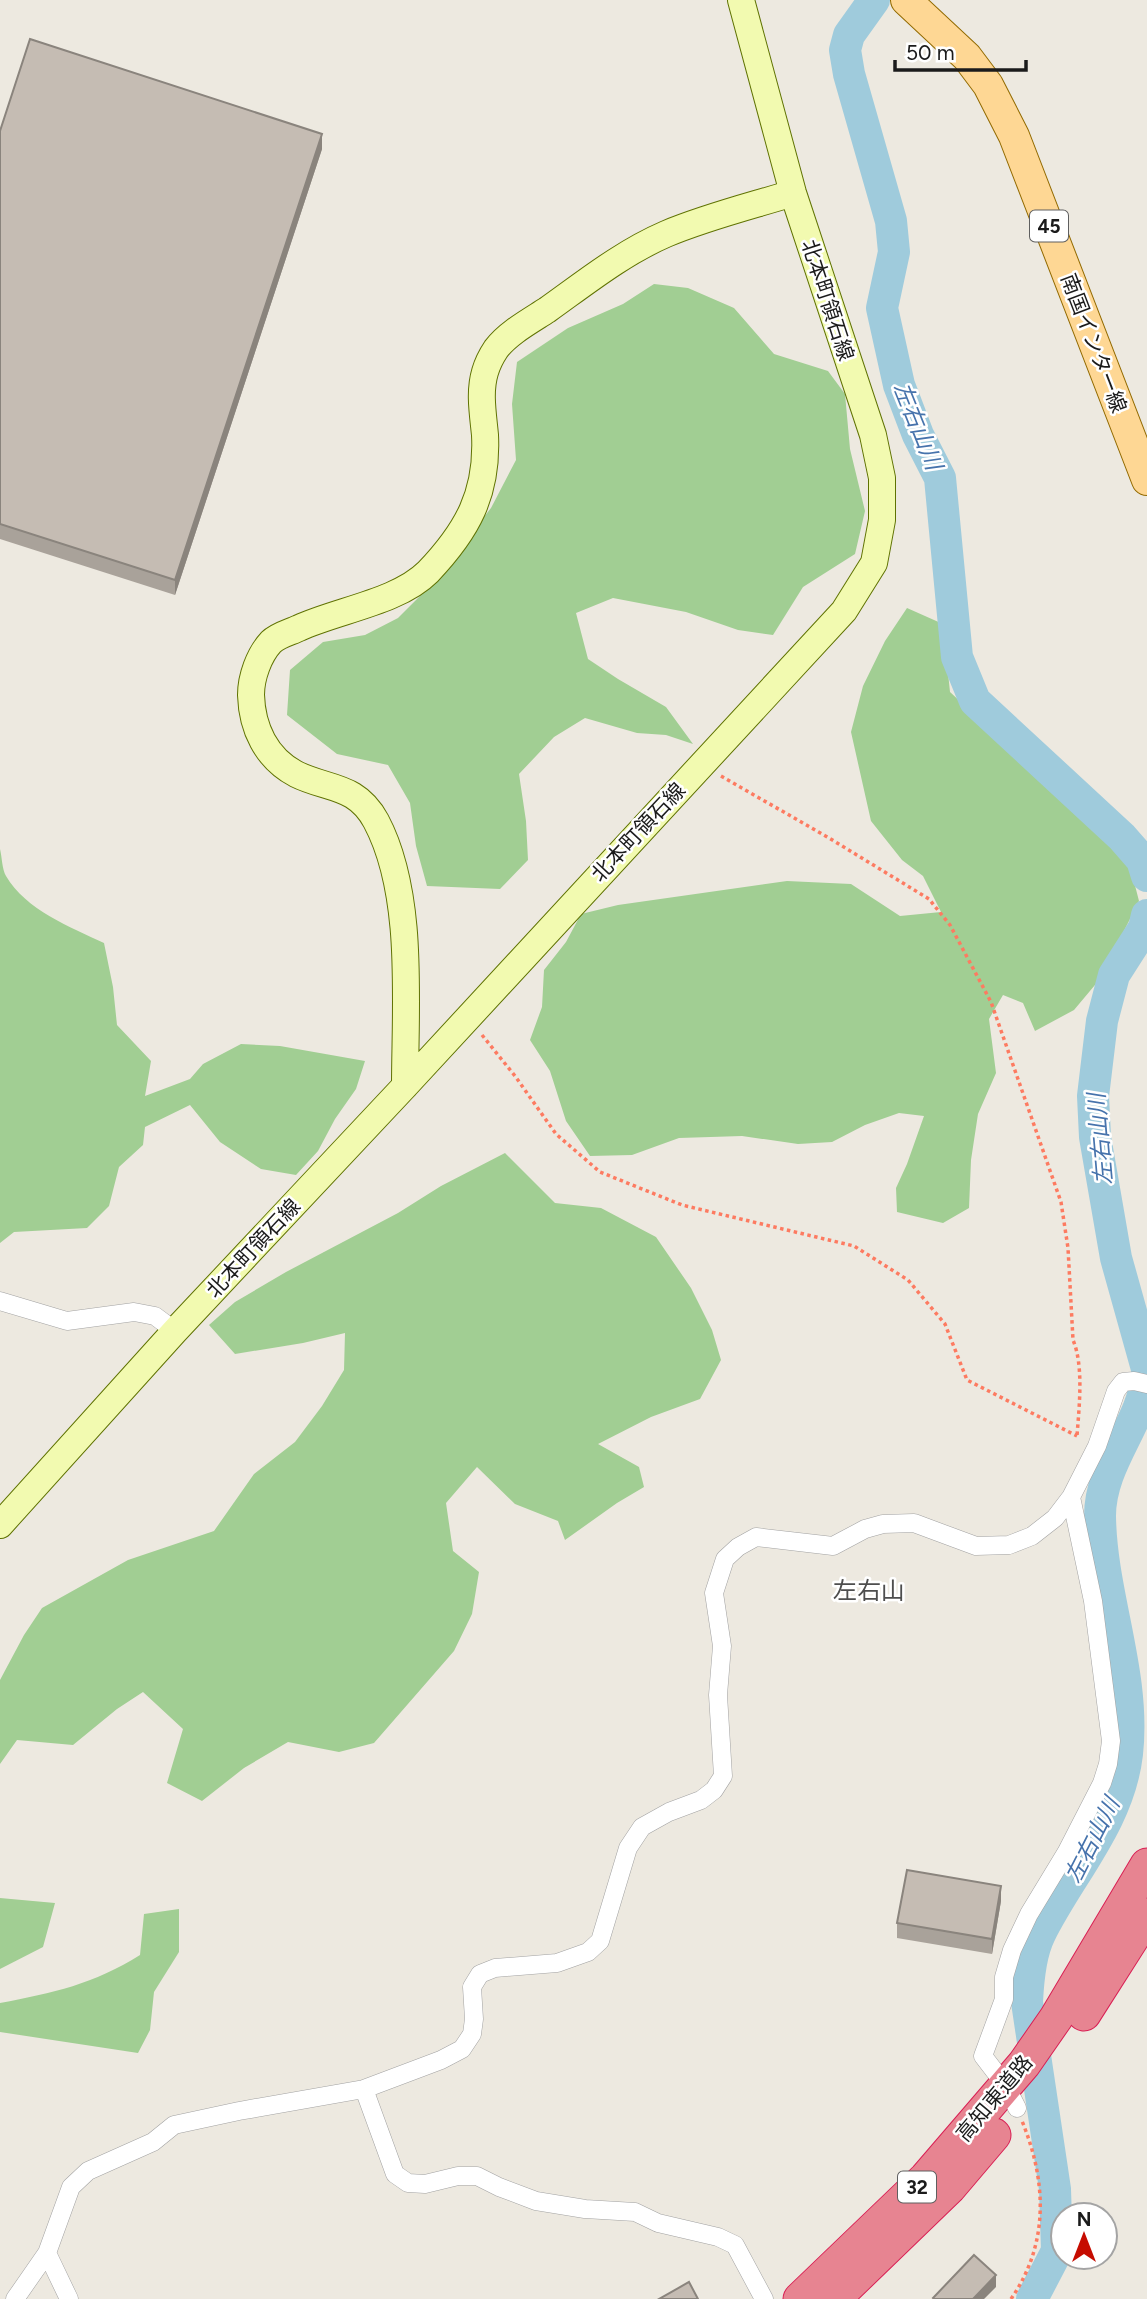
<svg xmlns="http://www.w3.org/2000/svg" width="1147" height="2299" font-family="Figtree,'Noto Sans JP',sans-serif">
<rect width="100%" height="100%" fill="#ede9e0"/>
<path fill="#a1ce93" d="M654 284 688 288 734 308 774 354 828 371 845 394 850 449 865 511 855 554 803 587 773 635 738 630 686 612 613 598 576 613 588 659 618 679 666 707 693 744 666 735 637 733 585 718 554 737 519 774 526 821 528 860 500 889 427 886 416 846 410 803 388 765 337 754 287 715 290 670 323 642 365 635 398 618 426 590 491 508 516 460 512 404 517 362 568 328 623 304Z
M907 608 943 624 950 692 1114 845 1130 866 1139 901 1100 979 1074 1010 1035 1031 1023 1003 1003 995 989 1019 996 1073 978 1114 971 1160 969 1208 943 1223 897 1212 896 1188 907 1164 924 1116 899 1113 865 1125 832 1142 798 1144 742 1136 679 1138 632 1155 590 1156 566 1121 550 1071 530 1040 542 1007 544 970 566 942 581 914 618 905 787 881 851 884 900 916 941 912 923 876 902 860 871 821 851 732 863 686 885 641Z
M0 849C2 857 2 869 6 876 26 910 70 927 104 943L113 987 117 1025 151 1061 145 1096 190 1079 203 1064 241 1044 280 1046 365 1061 356 1089 335 1119 318 1151 296 1175 261 1169 220 1142 190 1105 145 1127 143 1145 119 1167 109 1206 87 1228 14 1232 0 1243Z
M505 1153 555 1203 601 1208 656 1237 691 1288 712 1330 721 1360 700 1399 651 1417 598 1444 639 1467 644 1487 617 1503 565 1540 558 1521 515 1504 477 1467 446 1503 453 1551 479 1572 472 1614 454 1651 374 1743 339 1752 288 1742 244 1768 202 1801 167 1783 183 1729 143 1692 117 1709 73 1745 17 1740 0 1764V1680L24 1635 42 1608 128 1560 214 1531 254 1474 295 1442 322 1406 344 1370 345 1333 303 1343 235 1354 209 1325 235 1302 286 1272 398 1213 441 1186Z
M0 1898 55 1903 43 1947 0 1969Z
M179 1909V1952L154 1992 150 2030 138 2053 0 2032V2003C53 1993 94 1984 140 1955L144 1914Z"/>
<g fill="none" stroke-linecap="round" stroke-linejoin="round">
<path stroke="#9fcbdc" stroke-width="32" d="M874 0 849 35 845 50 849 74 891 221 894 252 882 308 899 385 918 435 940 478 957 657 975 701 1122 837 1142 860 1147 876
M1147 915 1144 928 1114 975 1102 1021 1093 1096 1095 1137 1116 1258 1147 1369
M1032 2299 1057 2251 1055 2189 1027 2002C1028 1980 1030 1954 1040 1934 1069 1875 1119 1823 1127 1754 1136 1673 1101 1596 1100 1516 1100 1464 1141 1425 1147 1377"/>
<g stroke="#a2a2a2" stroke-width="19">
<path id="street" d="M0 1301 67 1321 134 1312 155 1316 175 1331
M364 2089 395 2174 408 2183 425 2184 458 2176H477L499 2187 536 2201 585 2209 635 2212 658 2223 718 2237 735 2245 764 2299
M1017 2108 1006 2086 983 2056 1004 1999V1977L1012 1950 1029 1914 1066 1853 1102 1783 1108 1764 1111 1741 1093 1601 1071 1497
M47 2253 69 2299
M15 2299 47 2253 71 2187 88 2171 153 2142 174 2125 239 2111 364 2089 441 2060 462 2049 472 2034 474 2019 472 1987 480 1974 495 1968 557 1963 588 1952 600 1941 628 1848 642 1827 669 1812 701 1800 714 1790 723 1776 718 1695 722 1646 714 1593 725 1559 738 1547 756 1537 833 1546 865 1529 883 1524 914 1523 976 1546 1009 1545 1032 1536 1055 1518 1071 1497 1097 1446 1116 1391 1123 1382 1134 1381 1147 1384"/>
</g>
<g stroke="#5f7202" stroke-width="28">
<path id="secondary" d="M405 1086C405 1005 415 894 376 821 356 784 328 790 296 774 266 758 252 728 251 695 251 677 259 655 271 642 278 635 291 632 299 628 338 610 398 602 428 572 467 531 488 494 485 435 483 414 479 392 485 372 487 365 492 355 496 349 508 333 530 321 547 310 585 283 622 253 666 234 706 217 751 206 793 193
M0 1525 175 1331 405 1086 844 611 874 563 882 520V478L873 435 793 193 741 0"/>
</g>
<g stroke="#926a00" stroke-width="32">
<path id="primary" d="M906 0 967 57 988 85 1014 136 1147 480"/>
</g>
<g stroke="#d91f54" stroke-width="35">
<path id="highway" d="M1084 2014 1147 1915
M800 2299 926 2178 1024 2064 1056 2018 1147 1865
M834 2299 949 2188 994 2135"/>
</g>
<path stroke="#fd7b61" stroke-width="3.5" stroke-dasharray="3.5 3.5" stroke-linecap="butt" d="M721 776 829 838 929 899 950 925 991 1002 1061 1202 1068 1248 1073 1340C1084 1366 1079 1408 1077 1436
M482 1035 515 1076 556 1134 600 1172 682 1205 854 1246 908 1280 945 1324 967 1380 1077 1436
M1011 2299C1049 2244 1047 2182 1022 2121"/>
<use href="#street" stroke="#fff" stroke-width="18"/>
<use href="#secondary" stroke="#f2fab0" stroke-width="26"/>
<use href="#primary" stroke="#fed794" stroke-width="30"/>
<use href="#highway" stroke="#e78491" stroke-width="33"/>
</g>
<path fill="#a9a29a" d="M0 131 322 149 175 595 0 539Z
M1001 1901 992 1954 897 1938V1923Z"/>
<path fill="#8a847d" d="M322 134V149L175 595V580Z
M1001 1886V1901L992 1954V1939Z
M996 2275V2287L984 2299H973Z"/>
<path fill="#c5bcb3" stroke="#8a847d" stroke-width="2" d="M30 39 322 134 175 580 0 524V131Z
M907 1870 1001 1886 992 1939 897 1923Z
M974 2255 996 2275 973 2299H934L933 2298Z
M689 2282 698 2299H659Z"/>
<g text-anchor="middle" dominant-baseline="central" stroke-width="5" stroke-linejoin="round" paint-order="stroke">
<g fill="#fff" stroke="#5f5f5f" stroke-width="2">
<rect x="1030" y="210.5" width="38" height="31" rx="5"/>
<rect x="898" y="2171.5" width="38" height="31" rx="5"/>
</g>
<g font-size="19" font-weight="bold" fill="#1b1b1b">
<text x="1049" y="226">45</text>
<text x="917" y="2187">32</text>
</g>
<g font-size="21" fill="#1b1b1b" stroke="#fff">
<text transform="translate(828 300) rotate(72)">北本町領石線</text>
<text transform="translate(1094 343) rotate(69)">南国インター線</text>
<text transform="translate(638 832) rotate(-47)">北本町領石線</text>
<text transform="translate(253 1248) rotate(-47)">北本町領石線</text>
<text transform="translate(994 2098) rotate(-50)">高知東道路</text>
</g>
<g font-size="23" font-style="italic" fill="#4673ac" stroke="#fff">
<text transform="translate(918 426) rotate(68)">左右山川</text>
<text transform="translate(1100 1139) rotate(-95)">左右山川</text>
<text transform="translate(1092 1840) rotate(-63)">左右山川</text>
</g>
<g font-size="24" fill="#4e4e4e" stroke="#fff">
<text x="869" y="1590">左右山</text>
</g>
</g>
<g transform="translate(1084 2236)"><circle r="33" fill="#ffffff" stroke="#a4a4a4" stroke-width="2"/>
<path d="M0-5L12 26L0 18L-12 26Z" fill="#c60c00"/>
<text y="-10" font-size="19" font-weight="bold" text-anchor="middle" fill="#1b1b1b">N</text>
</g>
<path d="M895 60v10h131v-10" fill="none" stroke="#1b1b1b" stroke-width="3.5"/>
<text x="906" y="60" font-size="21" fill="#1b1b1b" stroke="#ffffff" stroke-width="5" paint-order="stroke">50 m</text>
</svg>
